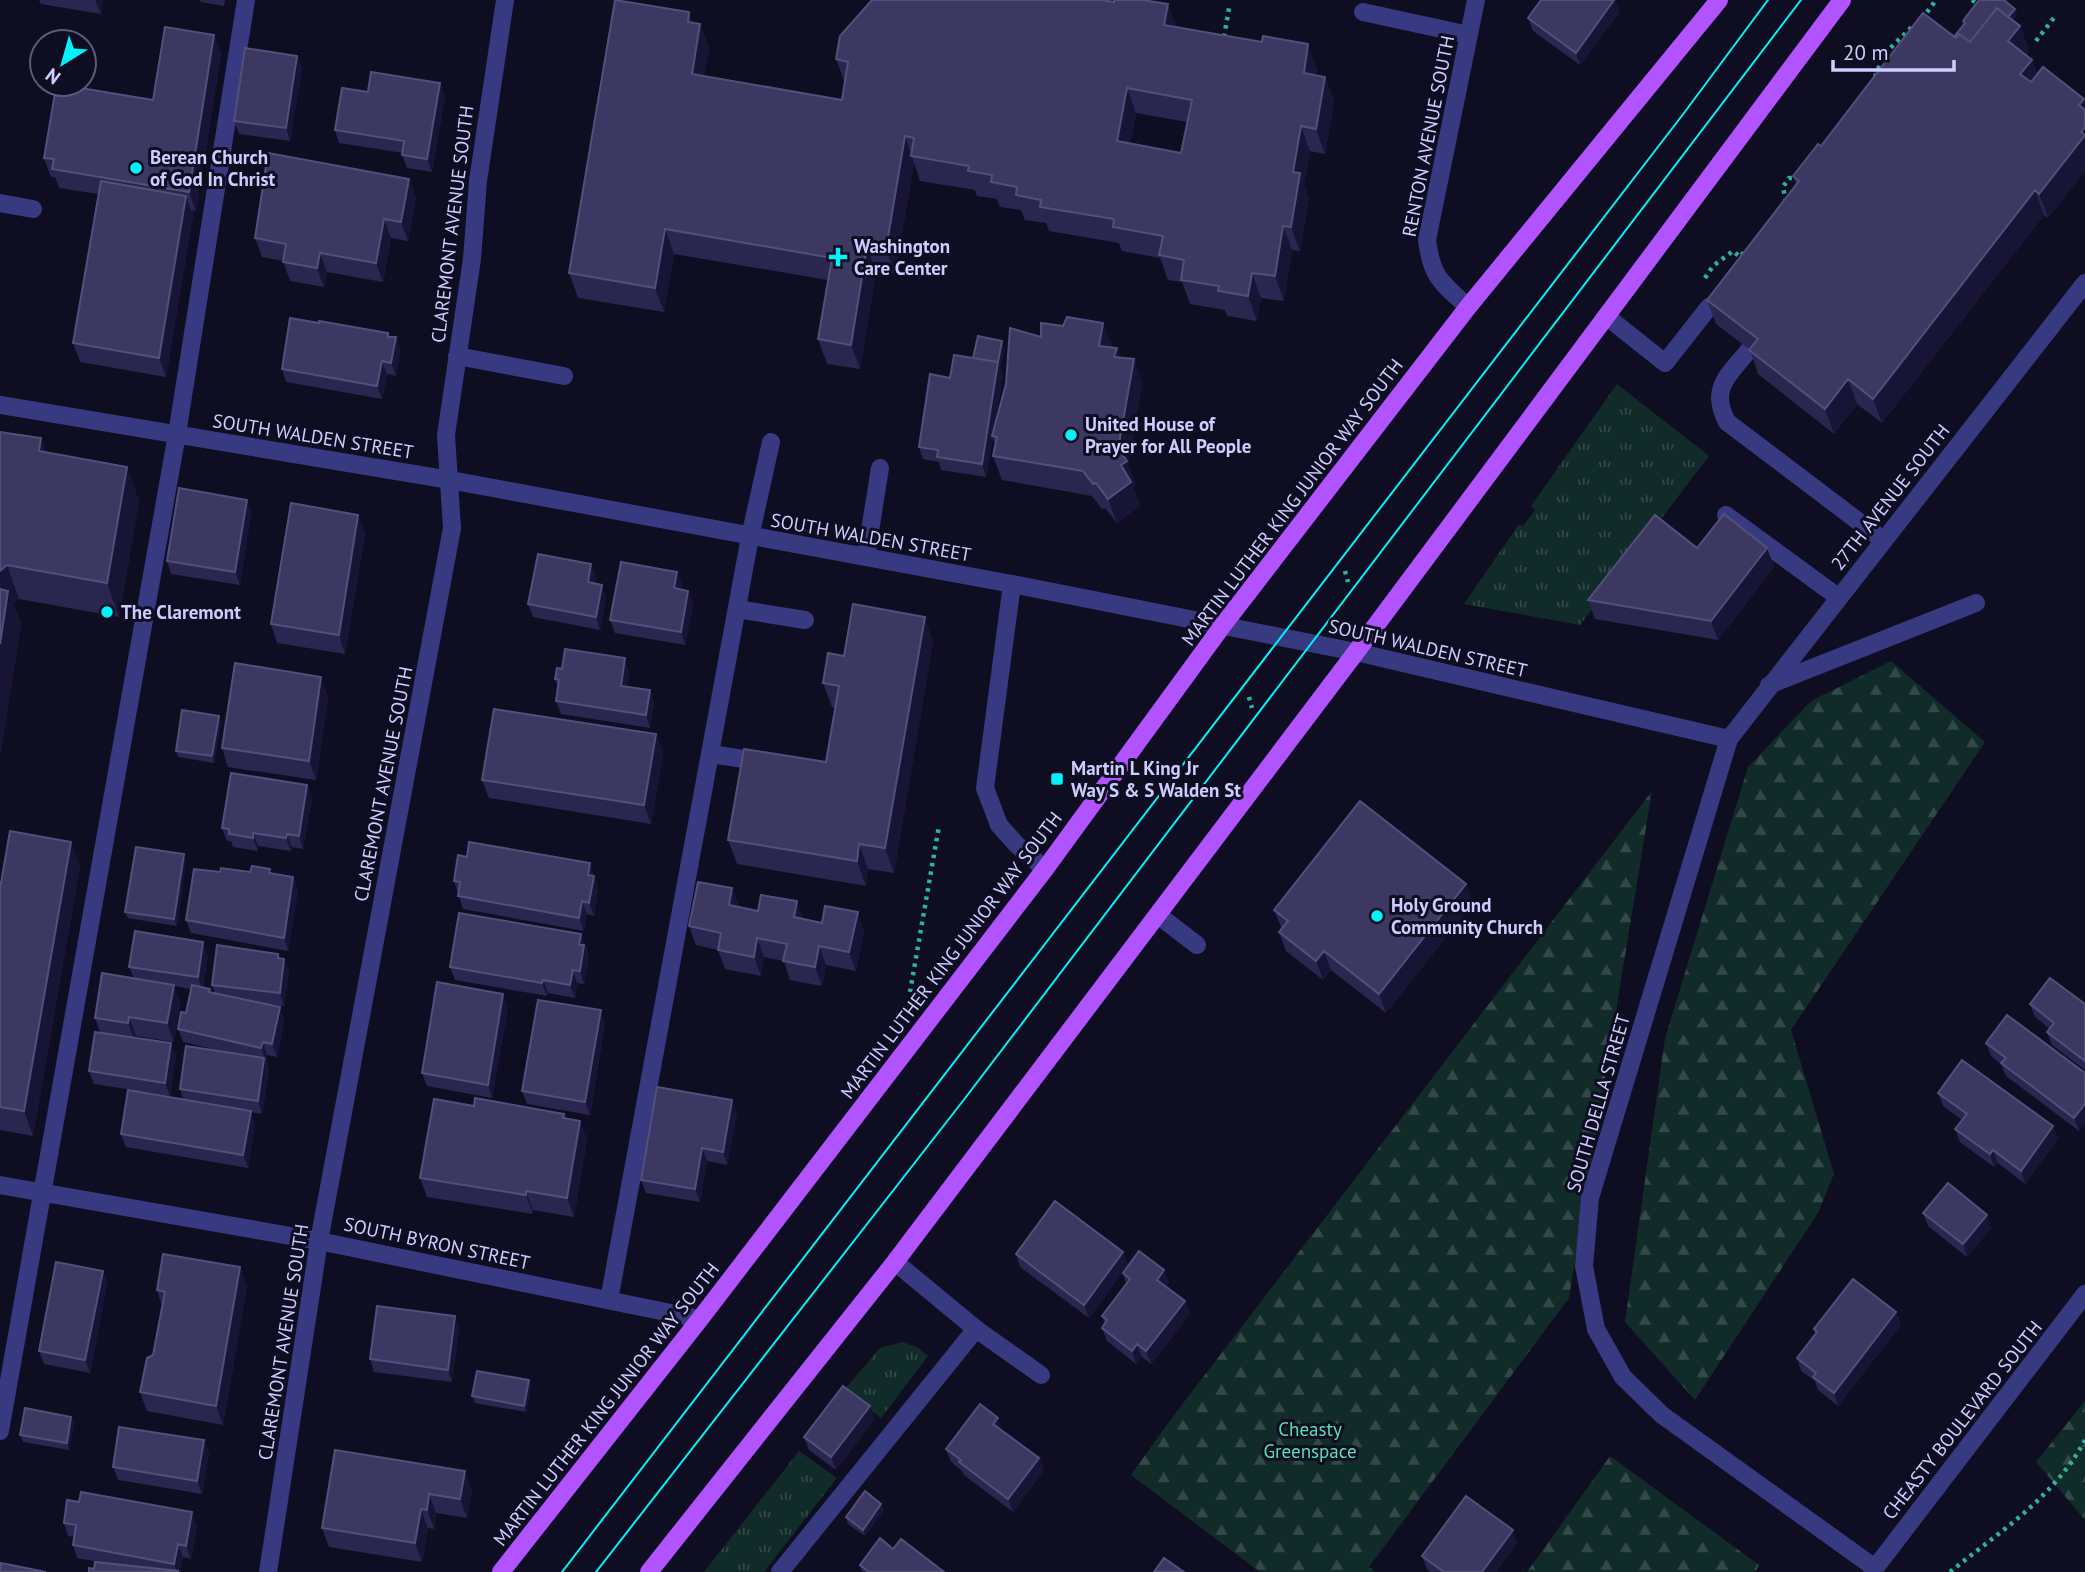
<svg xmlns="http://www.w3.org/2000/svg" width="2085" height="1572" font-family="'PT Sans',sans-serif">
<defs>
<pattern id="grass-tufts" width="24" height="20" patternUnits="userSpaceOnUse" patternTransform="scale(1.75)"><rect width="24" height="20" fill="#102b28"/><path d="M3 7l-1-3M5 7V3M7 7l1-3M15 17l-1-3M17 17v-4M19 17l1-3" fill="none" stroke="#324948"/></pattern>
<pattern id="forest-firs" width="22" height="20" patternUnits="userSpaceOnUse" patternTransform="scale(1.75)"><rect width="22" height="20" fill="#102b28"/><path d="M5 1l3.5 6h-7zM16 11l3.5 6h-7z" fill="#324948"/></pattern>
</defs>
<rect width="100%" height="100%" fill="#0f0d21"/>
<path fill="url(#grass-tufts)" d="M1617 384 1709 456 1580 625 1464 604 1519 524 1523 526 1535 510 1531 506Z
M902 1342 917 1347 928 1356 881 1418 844 1390 880 1348Z
M799 1451 837 1478 764 1572H704Z"/>
<path fill="url(#forest-firs)" d="M1891 661 1985 742 1791 1030 1834 1174 1818 1213 1695 1400 1625 1322 1665 1038 1748 767 1811 701Z
M1652 791 1569 1298 1369 1567 1375 1572H1260L1131 1475 1171 1419Z
M2085 1401V1520L2036 1462Z
M1610 1456 1759 1565 1756 1572H1527Z"/>
<g fill="none" stroke-linecap="round" stroke-linejoin="round">
<path stroke="#2cb3a0" stroke-width="4.5" stroke-dasharray="3.5 5" stroke-linecap="butt" d="M1972 0 1981 6
M1922 19 1936 0
M1224 37 1229 8
M2036 41 2056 15
M1875 77 1884 54 1915 24
M1786 202 1783 187 1789 178H1799
M1705 278 1713 266 1733 251 1740 257 1746 250
M1345 571 1348 582
M1249 697 1252 708
M910 992 939 826
M1950 1572C1999 1532 2054 1498 2085 1440"/>
<path stroke="#373a81" stroke-width="18" d="M1363 12 1469 35
M0 203 33 209
M1468 307C1441 282 1432 278 1427 240L1476 0
M1606 316 1665 363 1709 307
M1749 350C1729 375 1709 388 1727 422L1883 540
M457 356 564 376
M0 405 450 480 1012 584 1356 652 1729 739
M1726 515 1838 597
M866 556 880 468
M1012 584 985 788 999 825 1017 845 1045 869
M737 609 805 620
M1769 685 1976 603
M710 754 765 762
M1158 915 1197 945
M0 1185 319 1241 700 1319
M895 1262 976 1329 1041 1375
M609 1300 750 537 771 442
M0 1431 177 434 246 0
M1875 1568 1662 1415 1623 1377 1596 1329 1584 1266 1590 1198 1729 739 2085 283
M268 1572 319 1241 452 528 446 435 472 259 478 181 505 0
M780 1572 976 1329
M1872 1572 2085 1294"/>
<path stroke="#b154ff" stroke-width="18" d="M501 1572 700 1319 1045 869 1223 625 1468 307 1719 0
M649 1572 895 1262 1356 652 1842 0"/>
<path stroke="#00f3f8" stroke-width="2" d="M562 1572 1684 113 1768 0
M596 1572 966 1097 1801 0"/>
</g>
<path fill="#2a264f" fill-rule="evenodd" d="M39 0H103L101 14 41 4Z
M200 0H225L224 6 201 2Z
M1114 2 1168 4 1176 27 1317 69 1316 75 1325 77 1334 101 1325 154 1310 151 1304 185 1309 198 1300 251 1292 250 1284 301 1261 298 1257 321 1227 316 1225 310 1190 304 1182 282 1168 280 1160 258 1122 251 1119 243 1049 231 1046 223 1025 220 1021 210 1000 207 997 199 977 196 975 190 920 181 914 163 895 274 876 271 860 369 827 364 818 339 828 280 674 254 664 312 578 298 569 273 689 12 693 23 700 24 709 49 704 76 842 100 845 83 836 59ZM1136 113 1187 122 1181 153 1130 144Z
M1620 11 1580 65 1533 31 1528 18Z
M2017 15 2013 20 2020 26 2029 50 2026 55 2032 60 2037 74 2084 99 2085 171 2048 218 2044 215 1882 423 1857 404 1834 434 1758 374 1750 350 1716 324 1707 300 1796 185 1793 176 1821 146 1954 37 1964 25 1963 21Z
M214 35 221 54 196 211 192 210 193 215 166 377 80 362 73 343 98 194 59 188 55 177H51L44 158 66 95 153 100Z
M297 56 302 69 290 141 239 134 234 121Z
M368 92 445 96 432 172 407 168 402 155 403 153 339 143 335 130Z
M409 179 416 198 408 241 391 238 383 282 327 272 324 287 290 281 283 261 262 257 255 238Z
M319 323 388 333 390 337H396L400 350 396 376 387 374 382 399 286 382 282 369Z
M1103 323 1112 347 1117 348 1120 358 1134 359 1142 383 1128 464 1136 485 1133 487 1140 506 1117 523 1105 508 1102 509 1092 496 1002 480 993 456 995 445 993 438 986 477 941 470 939 462 923 459 919 447 950 378 973 358 1002 341 1004 348 1000 368 1003 375 995 425 1041 337 1063 326Z
M0 432 41 438 46 453 127 467 139 501 119 617 19 599 13 604 21 624 0 756Z
M247 500 251 513 240 585 171 574 167 561Z
M358 515 365 534 345 654 277 643 271 624Z
M1697 548H1767L1774 567 1718 640 1595 619 1588 600Z
M591 564 596 577 595 583 606 598 600 630 533 617 528 604Z
M677 572 682 585 681 590 688 591 693 604 685 645 615 633 610 620Z
M933 641 894 873 868 869 866 886 737 864 728 840 826 762 835 708 832 707 823 683 844 656Z
M629 671 627 687 650 690 654 703 650 728 561 714 556 701 558 688 555 679Z
M328 696 316 780 228 767 222 748Z
M219 716 221 723 214 763 178 757 176 751Z
M656 734 663 753 651 824 489 798 482 780Z
M307 785 312 798 303 849 292 847 291 851 258 846V851L233 847 231 841H227L222 828Z
M186 860 177 926 128 918 125 912Z
M80 866 33 1136 0 1130V883Z
M220 872 272 874 293 877 298 890 288 951 191 933 186 920Z
M594 876 598 889 594 916 587 914 584 931 463 909 454 881Z
M1466 884 1473 903 1386 1013 1331 970 1323 980 1286 951 1279 932 1282 929 1274 910Z
M732 888 739 907 758 911 797 901 803 919 864 931 856 971 826 965 822 986 790 980 784 961 764 957 761 976 725 969 718 950 696 945 689 926Z
M586 946 589 958 584 984 577 983 575 998 548 993 547 996 455 980 450 967Z
M208 955 203 987 212 993H215L212 985 280 959 289 972 284 1006 261 1003 284 1020 277 1057 267 1055 266 1061 269 1071 262 1114 251 1112 255 1124 248 1168 126 1147 121 1134 183 1099 180 1089 226 1052 183 1042 178 1029 186 1013 191 989 174 986 180 1004 174 1042 136 1036V1038L171 1043 176 1056 170 1096 94 1084 89 1071 100 1032 95 1018 134 978 129 967Z
M2030 1004H2085V1070L2052 1045 2047 1032 2050 1029 2035 1017Z
M508 1007 492 1098 427 1086 422 1073Z
M605 1023 590 1115 527 1104 522 1091Z
M1986 1043 2085 1073V1123L2079 1131 2006 1076 2001 1064 1991 1056Z
M1938 1093 2053 1126 2058 1139 2025 1184 1998 1163 1994 1167 1960 1142 1955 1129 1962 1120 1943 1106Z
M474 1106 564 1114 566 1118 587 1139 574 1217 533 1210V1214L427 1197 420 1178Z
M737 1113 727 1165 707 1161 700 1202 646 1193 641 1180Z
M1923 1213 1987 1215 1991 1228 1967 1257 1928 1226Z
M1123 1252 1128 1265 1089 1318 1020 1267 1016 1254Z
M103 1271 107 1284 90 1373 44 1364 39 1351Z
M1123 1273 1169 1282 1166 1287 1185 1301 1190 1314 1151 1364 1142 1357 1136 1364 1107 1341 1102 1328 1105 1324 1102 1316 1126 1283Z
M247 1286 223 1425 147 1411 140 1392 153 1355 162 1306 157 1290Z
M1896 1312 1901 1325 1838 1406 1818 1390 1815 1381 1801 1371 1797 1358 1815 1334 1814 1329Z
M455 1316 459 1329 452 1382 374 1372 370 1359Z
M529 1380 531 1387 526 1412 475 1403 472 1396Z
M875 1419 836 1470 809 1450 804 1437Z
M74 1423 69 1450 23 1442 20 1435Z
M1002 1431 1039 1458 1044 1470 1013 1512 964 1475 962 1471 951 1462 946 1449Z
M335 1450 472 1490 467 1518 436 1513 434 1529 428 1528 422 1562 329 1547 322 1528Z
M209 1453 202 1494 118 1480 113 1467Z
M884 1510 865 1536 848 1524 846 1517Z
M64 1523 197 1525 191 1559 183 1557 180 1572 94 1569 104 1563 77 1558 73 1545 74 1537 68 1536Z
M1513 1530 1517 1543 1496 1572H1431L1427 1569 1422 1556Z
M893 1549 944 1572H862L860 1565Z"/>
<path fill="#181435" d="M96 0H103L101 14 96 2Z
M1614 0H1616L1620 11 1580 65 1576 53Z
M1168 4 1177 29 1164 25Z
M2015 9 2017 15 1977 65 1975 59Z
M689 12 698 36 700 24 709 49 701 99 692 74 688 22Z
M2020 26 2029 50 2017 66 2008 41Z
M214 35 221 54 196 211 189 192Z
M1308 44 1317 69 1312 98 1304 73Z
M297 56 302 69 290 141 286 128Z
M2032 60 2041 84 2029 99 2020 74Z
M1325 77 1334 101 1325 154 1316 129Z
M440 83 445 96 432 172 427 159Z
M1127 88 1136 113 1126 166 1117 141Z
M2084 99 2085 101V121L2079 105Z
M1301 126 1310 151 1304 185 1309 198 1300 251 1291 227 1293 172Z
M2085 127V171L2048 218 2039 194Z
M905 136 914 163 895 274 886 249Z
M409 179 416 198 408 241 401 222Z
M2035 190 2044 215 1882 423 1873 399Z
M186 196 193 215 166 377 159 358Z
M384 219 391 238 383 282 376 263Z
M1283 226 1292 250 1284 301 1275 276Z
M665 229 674 254 664 312 655 288Z
M867 246 876 271 860 369 851 345Z
M320 253 327 272 324 287 317 268Z
M1252 273 1261 298 1257 321 1248 296Z
M1103 323 1112 347 1099 346Z
M396 337 400 350 396 376 391 363Z
M1002 341 1004 348 1000 368 1003 375 993 436H992L993 438 986 477 982 464Z
M1117 348 1125 372 1114 357Z
M1134 359 1142 383 1128 464 1136 485 1133 487 1140 506 1117 523 1108 499 1121 465 1118 449Z
M382 361 387 374 382 399 377 386Z
M1848 379 1857 404 1834 434 1825 409Z
M41 438 53 472 39 451Z
M127 467 139 501 119 617 107 583Z
M247 500 251 513 240 585 235 572Z
M358 515 365 534 345 654 339 635Z
M1767 548 1774 567 1718 640 1711 621Z
M591 564 596 577 592 595 588 582Z
M7 565 19 599 13 604 21 624 0 756V571Z
M677 572 682 585 679 601 674 588Z
M602 585 606 598 600 630 596 617Z
M688 591 693 604 685 645 681 632Z
M925 617 933 641 894 873 885 848Z
M625 658 629 671 625 699 621 686Z
M321 677 328 696 316 780 309 761Z
M650 690 654 703 650 728 646 715Z
M219 716 221 723 214 763 212 756Z
M656 734 663 753 651 824 644 805Z
M307 785 312 798 303 849 299 836Z
M253 833 258 846V851L253 838Z
M287 834 292 847 291 851 286 838Z
M71 842 80 866 33 1136 24 1111Z
M859 844 868 869 866 886 857 861Z
M184 854 186 860 177 926 174 919Z
M590 863 598 889 594 916 589 903 588 875Z
M293 877 298 890 288 951 284 938Z
M1466 884 1473 903 1386 1013 1379 994Z
M732 888 739 907 729 905Z
M582 901 587 914 584 931 579 918Z
M797 901 804 920 794 917Z
M858 912 864 931 856 971 849 952Z
M581 934 589 958 584 984 580 971 579 945Z
M757 938 764 957 761 976 754 957Z
M203 942 208 955 202 990 198 977Z
M819 946 826 965 822 986 815 967Z
M1324 951 1331 970 1323 980 1316 961Z
M284 959 289 972 284 1006 280 993Z
M573 970 577 983 575 998 570 985Z
M543 980 548 993 547 996 542 983Z
M174 985 180 1004 174 1042 167 1023Z
M503 994 508 1007 492 1098 488 1085Z
M280 1007 284 1020 277 1057 272 1044Z
M601 1010 605 1023 590 1115 585 1102Z
M129 1017 136 1036 135 1042 128 1023Z
M263 1042 267 1055 266 1061 261 1048Z
M171 1043 176 1056 170 1096 165 1083Z
M264 1058 269 1071 262 1114 258 1101Z
M732 1100 737 1113 727 1165 723 1152Z
M2085 1104V1123L2079 1131 2074 1118Z
M251 1111 255 1124 248 1168 243 1155Z
M580 1121 587 1139 574 1217 567 1198Z
M2053 1126 2058 1139 2025 1184 2021 1171Z
M702 1148 707 1161 700 1202 695 1189Z
M1993 1150 1998 1163 1994 1167 1990 1154Z
M526 1191 533 1210V1214L526 1195Z
M1987 1215 1991 1228 1967 1257 1963 1244Z
M1123 1252 1128 1265 1089 1318 1084 1305Z
M240 1267 247 1286 223 1425 216 1406Z
M1164 1270 1169 1282 1161 1293 1157 1280Z
M103 1271 107 1284 90 1373 85 1360Z
M1185 1301 1190 1314 1151 1364 1146 1351Z
M1896 1312 1901 1325 1838 1406 1834 1393Z
M455 1316 459 1329 452 1382 448 1370Z
M1137 1344 1142 1357 1136 1364 1132 1351Z
M529 1380 531 1387 526 1412 524 1406Z
M870 1406 875 1419 836 1470 831 1457Z
M71 1417 74 1423 69 1450 67 1443Z
M998 1418 1002 1431 993 1424Z
M204 1440 209 1453 202 1494 197 1481Z
M1039 1458 1044 1470 1013 1512 1008 1499Z
M465 1471 472 1490 467 1518 460 1499Z
M429 1494 436 1513 434 1529 427 1510Z
M881 1504 884 1510 865 1536 863 1530Z
M421 1509 428 1528 422 1562 415 1543Z
M192 1512 197 1525 191 1559 186 1546Z
M1513 1530 1517 1543 1496 1572H1482Z
M178 1544 183 1557 180 1572H177L174 1564Z"/>
<path fill="#3c3862" stroke="#534f7b" stroke-width="2" fill-rule="evenodd" d="M615 0 689 12 688 22 700 24 692 74 842 100 848 62 836 59 840 36 872 0H1102L1114 2V0H1143L1168 4 1164 25 1262 42 1263 36 1308 44 1304 73 1325 77 1316 129 1301 126 1293 172 1300 173 1291 227 1283 226 1275 276 1252 273 1248 296 1218 291 1219 286 1181 280 1184 260 1159 255 1163 236 1113 227 1114 219 1040 207 1041 200 1016 195 1017 187 991 182 992 175 968 171 969 166 911 156 914 138 905 136 886 249 867 246 851 345 818 339 832 258 665 229 655 288 569 273ZM1127 88 1192 100 1181 153 1117 141Z
M1541 0H1614L1576 53 1528 18Z
M1979 0H2004L2015 9 2008 17 1997 8 1970 42 1959 34 1956 38 1954 37 1965 23 1963 21Z
M1997 8 2020 26 2008 41 2032 60 2020 74 2031 82 2043 67 2084 99 2079 105 2085 110V127L2081 132 2085 135 2039 194 2035 190 1873 399 1848 379 1825 409 1749 350 1758 339 1707 300 1799 181 1793 176 1818 144 1821 146 1923 13 1956 38 1959 34 1970 42Z
M165 27 214 35 189 192 52 169 54 159 44 158 55 93 66 95 68 86 153 100Z
M245 48 297 56 286 128 234 121Z
M371 72 440 83 427 159 402 155 404 141 335 130 342 88 368 92Z
M268 153 409 179 401 222 384 219 376 263 320 253 317 268 283 262 286 244 255 238Z
M101 181 186 196 159 358 73 343Z
M1067 317 1103 323 1099 346 1117 348 1114 357 1134 359 1118 449 1127 461 1121 465 1131 482 1108 499 1096 483 1093 484 1083 471 993 456 997 437 992 436 1006 384 1010 328 1041 337V323L1063 326Z
M290 318 319 323V321L388 333V337H396L391 363 382 361 377 386 282 369Z
M978 336 1002 341 998 362 973 358Z
M954 355 998 362 982 464 937 457 938 450 919 447 930 374 950 378Z
M0 432 41 438 39 451 127 467 107 583 7 565 0 571Z
M179 488 247 500 235 572 167 561Z
M291 503 358 515 339 635 271 624Z
M1724 514 1767 548 1711 621 1588 600 1655 515 1697 548Z
M538 554 591 564 588 582 602 585 596 617 528 604Z
M621 562 677 572 674 588 688 591 681 632 610 620Z
M0 589 8 591 0 644Z
M853 604 925 617 885 848 859 844 857 861 728 840 744 749 826 762 839 686 823 683 828 653 844 656Z
M565 649 625 658 621 686 650 690 646 715 556 701 559 680 555 679 557 668 562 669Z
M235 663 321 677 309 761 222 748Z
M494 709 656 734 644 805 482 780Z
M182 710 219 716 212 756 176 751Z
M231 773 307 785 299 836 287 834 286 838 253 833V838L229 834V829L222 828Z
M1360 801 1466 884 1379 994 1324 951 1316 961 1279 932 1288 921 1274 910Z
M10 831 71 842 24 1111 0 1107V883H1Z
M469 842 590 863 588 875 594 876 589 903 582 901 579 918 458 896 460 882 454 881 458 855 467 857Z
M136 847 184 854 174 919 125 912Z
M252 866 270 869 269 873 293 877 284 938 186 920 194 869 220 872 221 868 250 872Z
M698 882 732 888 729 905 758 911 761 895 797 901 794 917 822 923 825 906 858 912 849 952 819 946 815 967 783 961 787 944 757 938 754 957 718 950 721 933 689 926Z
M459 913 581 934 579 945H584L580 971 573 970 570 985 543 980 542 983 450 967Z
M135 931 203 942 198 977 129 967Z
M217 945 278 954V958L284 959 280 993 212 985Z
M102 973 174 985 167 1023 129 1017 128 1023 95 1018Z
M2050 978 2085 1004V1061L2047 1032 2054 1023 2030 1004Z
M437 982 503 994 488 1085 422 1073Z
M192 985 210 989 209 992 280 1007 272 1044 263 1042 261 1048 178 1029 181 1012 186 1013Z
M538 1000 601 1010 585 1102 522 1091Z
M2007 1015 2085 1073V1104L2074 1118 2001 1063 2006 1058 1986 1043Z
M95 1032 171 1043 165 1083 89 1071Z
M186 1046 264 1058 258 1101 180 1089Z
M1962 1060 2053 1126 2021 1171 1993 1150 1990 1154 1955 1129 1967 1114 1938 1093Z
M657 1087 732 1100 723 1152 702 1148 695 1189 641 1180Z
M128 1090 251 1111 243 1155 121 1134Z
M475 1098 564 1114 563 1118 580 1121 567 1198 526 1191V1195L420 1178 434 1099 474 1106Z
M1948 1183 1987 1215 1963 1244 1923 1213Z
M1055 1201 1123 1252 1084 1305 1016 1254Z
M1139 1251 1164 1270 1157 1280 1185 1301 1146 1351 1137 1344 1132 1351 1102 1328 1107 1320 1102 1316 1130 1279 1123 1273Z
M163 1254 240 1267 216 1406 140 1392 147 1358 153 1355 165 1292 157 1290Z
M56 1262 103 1271 85 1360 39 1351Z
M1853 1279 1896 1312 1834 1393 1813 1377 1816 1373 1797 1358 1817 1332 1814 1329Z
M377 1306 455 1316 448 1370 370 1359Z
M477 1371 529 1380 524 1406 472 1396Z
M843 1386 870 1406 831 1457 804 1437Z
M980 1404 998 1418 993 1424 1039 1458 1008 1499 959 1462 961 1460 946 1449Z
M25 1408 71 1417 67 1443 20 1435Z
M119 1427 204 1440 197 1481 113 1467Z
M335 1450 465 1471 460 1499 429 1494 427 1510 421 1509 415 1543 322 1528Z
M865 1491 881 1504 863 1530 846 1517Z
M81 1492 192 1512 186 1546 178 1544 174 1564 73 1545 76 1525 64 1523 67 1500 79 1502Z
M1466 1496 1513 1530 1482 1572H1444L1422 1556Z
M880 1538 893 1549 901 1539 944 1572H869L860 1565Z
M1164 1558 1184 1572H1154Z
M95 1562 178 1571V1572H89V1568L94 1569Z
M1 1563 46 1572H0Z"/>
<g fill="#00f3f8" stroke="#0f0d21" stroke-width="2.5">
<circle cx="136" cy="168" r="7"/>
<path d="M834.5 246.5h7v7h7v7h-7v7h-7v-7h-7v-7h7z"/>
<circle cx="1071" cy="435" r="7"/>
<circle cx="107" cy="612" r="7"/>
<rect x="1050" y="772" width="14" height="14" rx="3.5"/>
<circle cx="1377" cy="916" r="7"/>
</g>
<g text-anchor="middle" dominant-baseline="central" stroke-width="6" stroke-linejoin="round" paint-order="stroke">
<g font-size="19" fill="#cecdff" stroke="#0f0d21">
<text transform="translate(1428 136) rotate(-79)">RENTON AVENUE SOUTH</text>
<text transform="translate(452 224) rotate(-83)">CLAREMONT AVENUE SOUTH</text>
<text transform="translate(313 436) rotate(9)">SOUTH WALDEN STREET</text>
<text transform="translate(1890 497) rotate(-52)">27TH AVENUE SOUTH</text>
<text transform="translate(1292 502) rotate(-53)">MARTIN LUTHER KING JUNIOR WAY SOUTH</text>
<text transform="translate(871 537) rotate(10)">SOUTH WALDEN STREET</text>
<text transform="translate(1428 648) rotate(13)">SOUTH WALDEN STREET</text>
<text transform="translate(383 784) rotate(-79)">CLAREMONT AVENUE SOUTH</text>
<text transform="translate(951 955) rotate(-53)">MARTIN LUTHER KING JUNIOR WAY SOUTH</text>
<text transform="translate(1598 1103) rotate(-74)">SOUTH DELLA STREET</text>
<text transform="translate(437 1243) rotate(12)">SOUTH BYRON STREET</text>
<text transform="translate(283 1342) rotate(-81)">CLAREMONT AVENUE SOUTH</text>
<text transform="translate(606 1404) rotate(-52)">MARTIN LUTHER KING JUNIOR WAY SOUTH</text>
<text transform="translate(1962 1420) rotate(-52)">CHEASTY BOULEVARD SOUTH</text>
</g>
<g font-size="19" font-weight="bold" fill="#cecdff" stroke="#0f0d21" text-anchor="start">
<text x="150" y="157">Berean Church<tspan x="150" dy="22">of God In Christ</tspan></text>
<text x="854" y="246">Washington<tspan x="854" dy="22">Care Center</tspan></text>
<text x="1085" y="424">United House of<tspan x="1085" dy="22">Prayer for All People</tspan></text>
<text x="121" y="612">The Claremont</text>
<text x="1071" y="768">Martin L King Jr<tspan x="1071" dy="22">Way S &amp; S Walden St</tspan></text>
<text x="1391" y="905">Holy Ground<tspan x="1391" dy="22">Community Church</tspan></text>
</g>
<g font-size="19" fill="#58e0b3" stroke="#0f0d21">
<text x="1310" y="1429">Cheasty<tspan x="1310" dy="22">Greenspace</tspan></text>
</g>
</g>
<g transform="translate(63 63) rotate(217)"><circle r="33" fill="#0f0d21" stroke="#5b5a7a" stroke-width="2"/>
<path d="M0-5L12 26L0 18L-12 26Z" fill="#00f3f8"/>
<text y="-10" font-size="19" font-weight="bold" text-anchor="middle" fill="#cecdff">N</text>
</g>
<path d="M1833 60v10h121v-10" fill="none" stroke="#cecdff" stroke-width="3.5"/>
<text x="1843" y="60" font-size="21" fill="#cecdff" stroke="#0f0d21" stroke-width="5" paint-order="stroke">20 m</text>
</svg>
